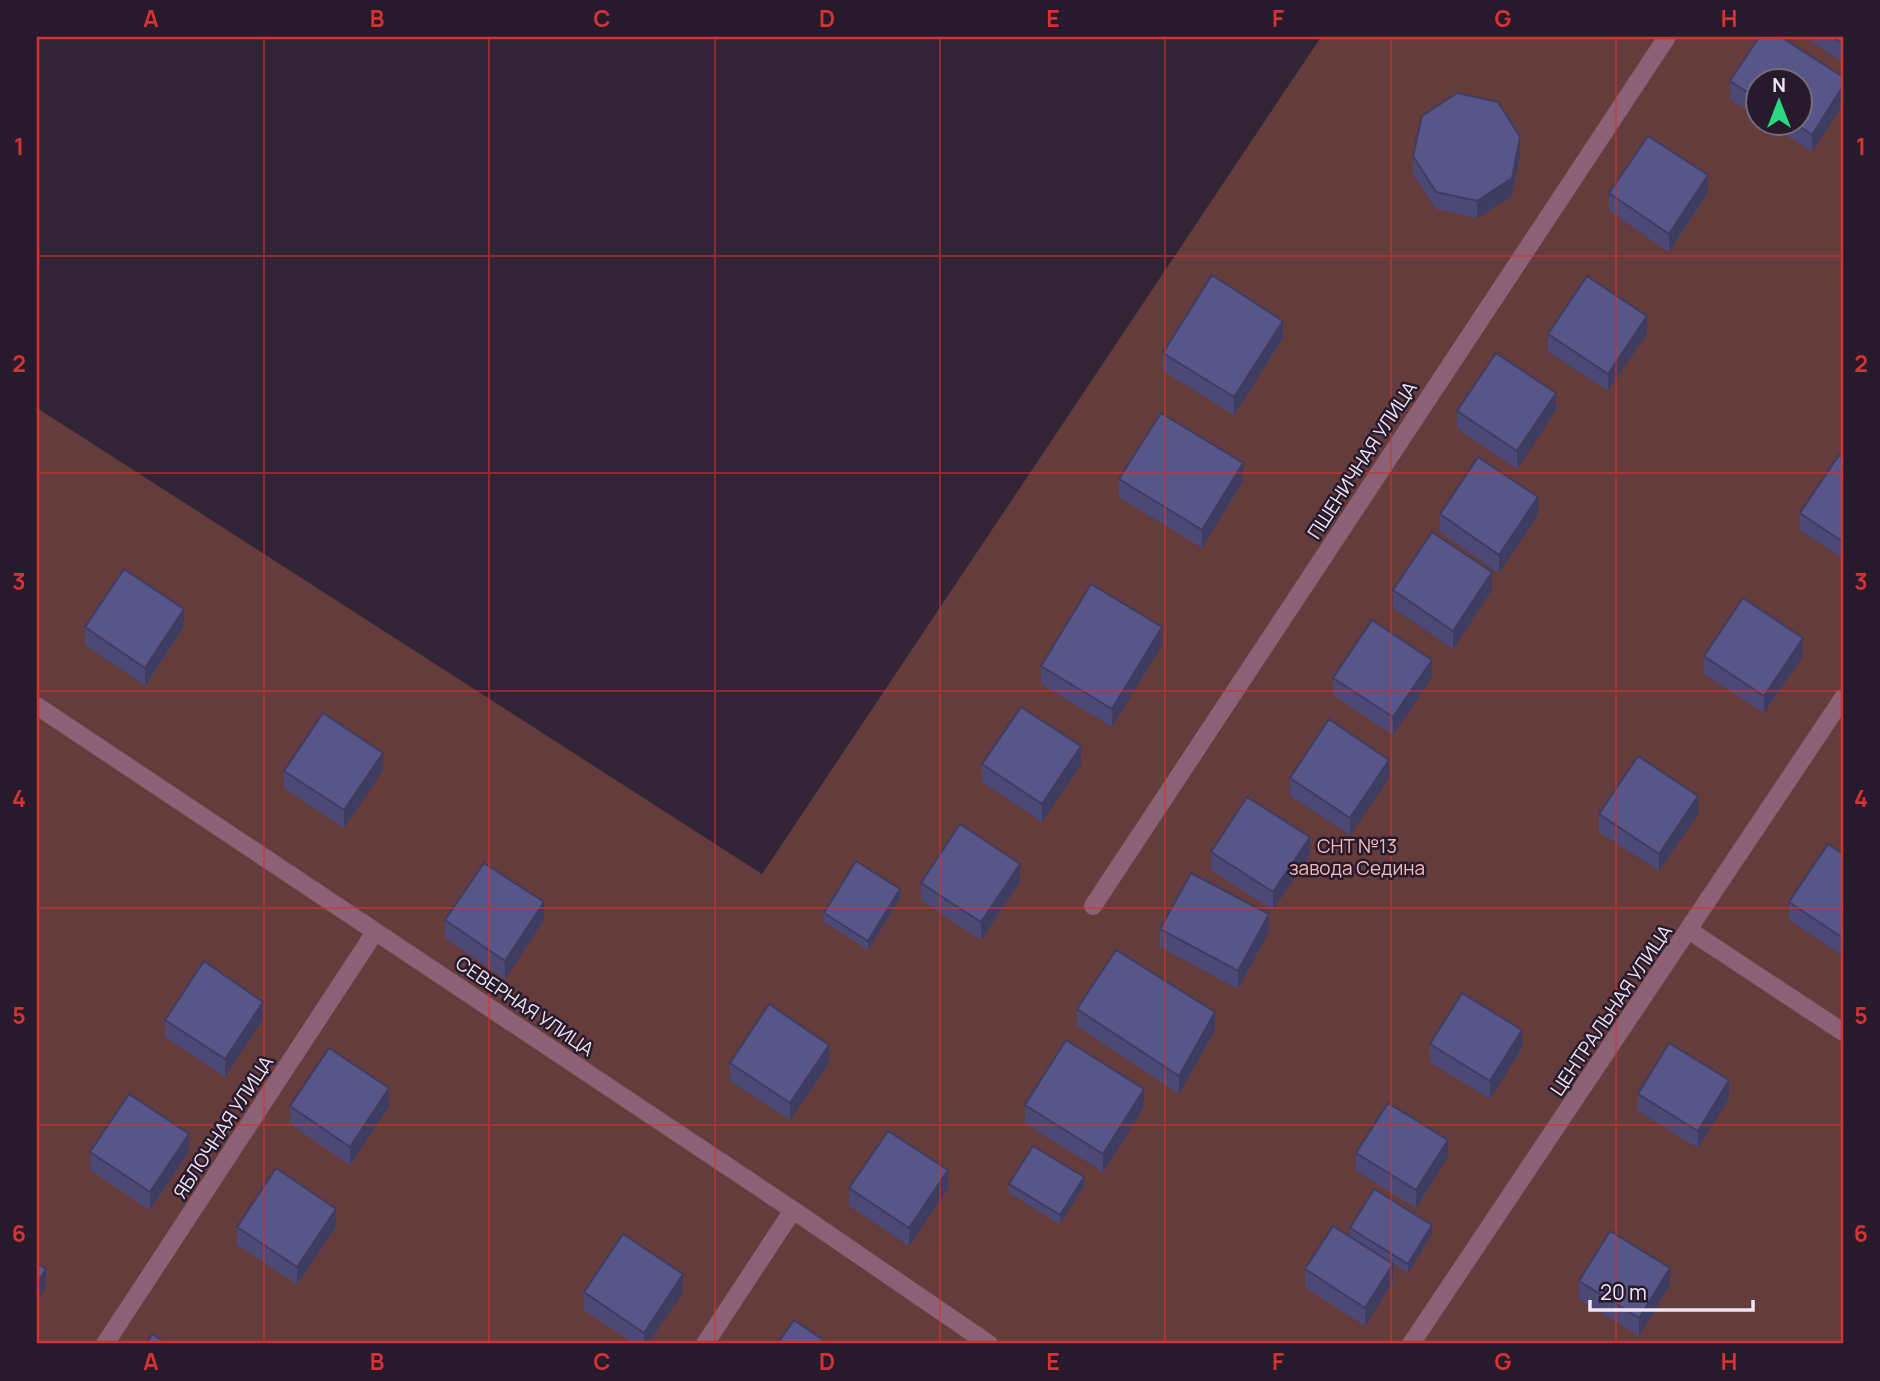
<svg xmlns="http://www.w3.org/2000/svg" width="1880" height="1381" font-family="Manrope,sans-serif">
<rect width="100%" height="100%" fill="#322437"/>
<path fill="#633c3b" fill-rule="evenodd" d="M1321 37H1843V1344H37V408L762 874ZM1758 80H1800V122H1758Z"/>
<g fill="none" stroke-linecap="round" stroke-linejoin="round">
<path stroke="#8d6175" stroke-width="18" d="M37 706 793 1210 989 1344
M1093 906 1667 37
M1690 931 1843 1032
M105 1344 375 932
M705 1344 793 1210
M1411 1344 1843 698"/>
</g>
<path fill="#4c4976" d="M1805 37H1843V62Z
M1843 77V104L1812 152 1766 122H1800L1758 80V117L1730 99V81Z
M1520 155 1512 196 1477 218 1436 209 1413 174V156Z
M1609 193H1708L1669 252 1609 211Z
M1548 334H1647L1608 391 1548 352Z
M1283 338 1234 415 1163 371V353Z
M1556 410 1517 469 1457 428V411Z
M1843 458V559L1800 530V513Z
M1119 479 1243 481 1202 548 1119 497Z
M1440 514 1538 515 1499 573 1440 532Z
M1393 590H1492L1453 649 1393 608Z
M85 627H184L145 686 85 645Z
M1162 645 1112 727 1041 684V666Z
M1704 656H1803L1764 713 1704 674Z
M1432 677 1393 735 1333 695V678Z
M982 764H1081L1042 822 982 782Z
M383 770 344 828 284 788V771Z
M1290 778H1389L1350 835 1290 796Z
M1599 814H1698L1659 871 1599 832Z
M1211 852 1310 855 1273 910 1211 870Z
M1843 854V956L1789 920V902Z
M1020 882 981 940 921 900V883Z
M900 898 868 950 824 922V913Z
M445 920H544L505 979 445 938Z
M1160 929 1269 932 1238 989 1160 947Z
M1077 1009 1215 1030 1179 1094 1077 1026Z
M263 1019 225 1077 165 1037V1020Z
M1430 1044 1522 1048 1490 1099 1430 1062Z
M730 1063H829L790 1120 730 1081Z
M1638 1094 1729 1098 1698 1148 1638 1111Z
M1025 1105 1144 1107 1103 1172 1025 1123Z
M290 1106H389L350 1165 290 1124Z
M90 1152H189L150 1210 90 1170Z
M1356 1153 1448 1157 1416 1208 1356 1171Z
M1009 1184 1084 1186 1060 1224 1009 1193Z
M849 1188H948L909 1246 849 1206Z
M237 1227H336L297 1284 237 1245Z
M1350 1228 1432 1234 1408 1273 1350 1237Z
M1305 1269 1393 1282 1365 1326 1305 1287Z
M1579 1281 1670 1285 1639 1336 1579 1299Z
M584 1292H683L648 1344H635L584 1310Z"/>
<path fill="#3e3c60" d="M1843 86V104L1812 152V135Z
M1520 137V155L1512 196 1477 218V201Z
M1708 175V193L1669 252V234Z
M1647 316V334L1608 391V374Z
M1283 321V338L1234 415V397Z
M1556 393V410L1517 469V451Z
M1243 463V481L1202 548V530Z
M1538 497V515L1499 573V555Z
M1492 572V590L1453 649V631Z
M184 609V627L145 686V668Z
M1162 627V645L1112 727V709Z
M1803 638V656L1764 713V696Z
M1432 660V677L1393 735V717Z
M1081 746V764L1042 822V804Z
M383 753V770L344 828V810Z
M1389 760V778L1350 835V818Z
M1698 796V814L1659 871V854Z
M1310 837V855L1273 910V892Z
M1020 864V882L981 940V922Z
M900 889V898L868 950V941Z
M544 902V920L505 979V961Z
M1269 914V932L1238 989V971Z
M263 1002V1019L225 1077V1059Z
M1215 1012V1030L1179 1094V1076Z
M1522 1030V1048L1490 1099V1081Z
M829 1045V1063L790 1120V1103Z
M1729 1080V1098L1698 1148V1131Z
M389 1088V1106L350 1165V1147Z
M1144 1089V1107L1103 1172V1154Z
M189 1134V1152L150 1210V1192Z
M1448 1140V1157L1416 1208V1190Z
M948 1170V1188L909 1246V1228Z
M1084 1177V1186L1060 1224V1215Z
M336 1209V1227L297 1284V1267Z
M1432 1225V1234L1408 1273V1264Z
M1393 1264V1282L1365 1326V1308Z
M1670 1268V1285L1639 1336V1318Z
M46 1269V1287L37 1301V1284Z
M683 1274V1292L648 1344H644V1333Z"/>
<path fill="#585589" stroke="#3e3c60" stroke-width="2" d="M1759 37H1781L1843 77V86L1812 135 1793 122H1800V80H1758V99L1730 81Z
M1832 37H1843V44Z
M1457 93 1498 102 1520 137 1512 178 1477 201 1436 192 1413 156 1422 116Z
M1648 136 1708 175 1669 234 1609 193Z
M1212 275 1283 321 1234 397 1163 353Z
M1587 276 1647 316 1608 374 1548 334Z
M1496 353 1556 393 1517 451 1457 411Z
M1161 413 1243 463 1202 530 1119 479Z
M1839 455 1843 458V542L1800 513Z
M1478 457 1538 497 1499 555 1440 514Z
M1432 532 1492 572 1453 631 1393 590Z
M124 569 184 609 145 668 85 627Z
M1091 584 1162 627 1112 709 1041 666Z
M1743 598 1803 638 1764 696 1704 656Z
M1372 620 1432 660 1393 717 1333 678Z
M1021 707 1081 746 1042 804 982 764Z
M323 713 383 753 344 810 284 771Z
M1329 719 1389 760 1350 818 1290 778Z
M1638 756 1698 796 1659 854 1599 814Z
M1247 797 1310 837 1273 892 1211 852Z
M960 824 1020 864 981 922 921 883Z
M1828 844 1843 854V938L1789 902Z
M856 861 900 889 868 941 824 913Z
M484 863 544 902 505 961 445 920Z
M1191 873 1269 914 1238 971 1160 929Z
M1116 950 1215 1012 1179 1076 1077 1009Z
M204 961 263 1002 225 1059 165 1020Z
M1462 993 1522 1030 1490 1081 1430 1044Z
M769 1004 829 1045 790 1103 730 1063Z
M1066 1040 1144 1089 1103 1154 1025 1105Z
M1669 1043 1729 1080 1698 1131 1638 1094Z
M329 1048 389 1088 350 1147 290 1106Z
M129 1094 189 1134 150 1192 90 1152Z
M1388 1103 1448 1140 1416 1190 1356 1153Z
M888 1131 948 1170 909 1228 849 1188Z
M1033 1146 1084 1177 1060 1215 1009 1184Z
M276 1168 336 1209 297 1267 237 1227Z
M1374 1189 1432 1225 1408 1264 1350 1228Z
M1333 1226 1393 1264 1365 1308 1305 1269Z
M1610 1231 1670 1268 1639 1318 1579 1281Z
M623 1234 683 1274 644 1333 584 1292Z
M37 1263 46 1269 37 1284Z
M794 1320 829 1344H777Z
M152 1334 167 1344H146Z"/>
<path fill="none" stroke="#d73232" stroke-width="2" stroke-opacity="0.55" d="M264 37V1344M489 37V1344M715 37V1344M940 37V1344M1165 37V1344M1391 37V1344M1616 37V1344M37 256H1843M37 473H1843M37 691H1843M37 908H1843M37 1125H1843"/>
<g text-anchor="middle" dominant-baseline="central" stroke-width="5" stroke-linejoin="round" paint-order="stroke">
<g font-size="19" fill="#f0e6f3" stroke="#281a2d">
<text transform="translate(1362 460) rotate(-57)">ПШЕНИЧНАЯ УЛИЦА</text>
<text transform="translate(525 1006) rotate(34)">СЕВЕРНАЯ УЛИЦА</text>
<text transform="translate(1611 1010) rotate(-56)">ЦЕНТРАЛЬНАЯ УЛИЦА</text>
<text transform="translate(223 1127) rotate(-57)">ЯБЛОЧНАЯ УЛИЦА</text>
</g>
<g font-size="19" fill="#f4bab7" stroke="#281a2d">
<text x="1357" y="846">СНТ №13<tspan x="1357" dy="22">завода Седина</tspan></text>
</g>
</g>
<rect width="1880" height="1381" fill="none" stroke="#281a2d" stroke-width="77"/>
<g transform="translate(1779 102)"><circle r="33" fill="#281a2d" stroke="#786c7c" stroke-width="2"/>
<path d="M0-5L12 26L0 18L-12 26Z" fill="#2dd883"/>
<text y="-10" font-size="19" font-weight="bold" text-anchor="middle" fill="#f0e6f3">N</text>
</g>
<path d="M1590 1300v10h163v-10" fill="none" stroke="#f0e6f3" stroke-width="3.5"/>
<text x="1600" y="1300" font-size="21" fill="#f0e6f3" stroke="#281a2d" stroke-width="5" paint-order="stroke">20 m</text>
<rect x="38" y="38" width="1804" height="1304" fill="none" stroke="#d73232" stroke-width="2.5"/>
<g font-size="23" text-anchor="middle" font-weight="bold" fill="#d73232">
<text x="151" y="27">A</text>
<text x="377" y="27">B</text>
<text x="602" y="27">C</text>
<text x="827" y="27">D</text>
<text x="1053" y="27">E</text>
<text x="1278" y="27">F</text>
<text x="1503" y="27">G</text>
<text x="1729" y="27">H</text>
<text x="19" y="155">1</text>
<text x="1861" y="155">1</text>
<text x="19" y="372">2</text>
<text x="1861" y="372">2</text>
<text x="19" y="590">3</text>
<text x="1861" y="590">3</text>
<text x="19" y="807">4</text>
<text x="1861" y="807">4</text>
<text x="19" y="1024">5</text>
<text x="1861" y="1024">5</text>
<text x="19" y="1242">6</text>
<text x="1861" y="1242">6</text>
<text x="151" y="1370">A</text>
<text x="377" y="1370">B</text>
<text x="602" y="1370">C</text>
<text x="827" y="1370">D</text>
<text x="1053" y="1370">E</text>
<text x="1278" y="1370">F</text>
<text x="1503" y="1370">G</text>
<text x="1729" y="1370">H</text>
</g>
</svg>
